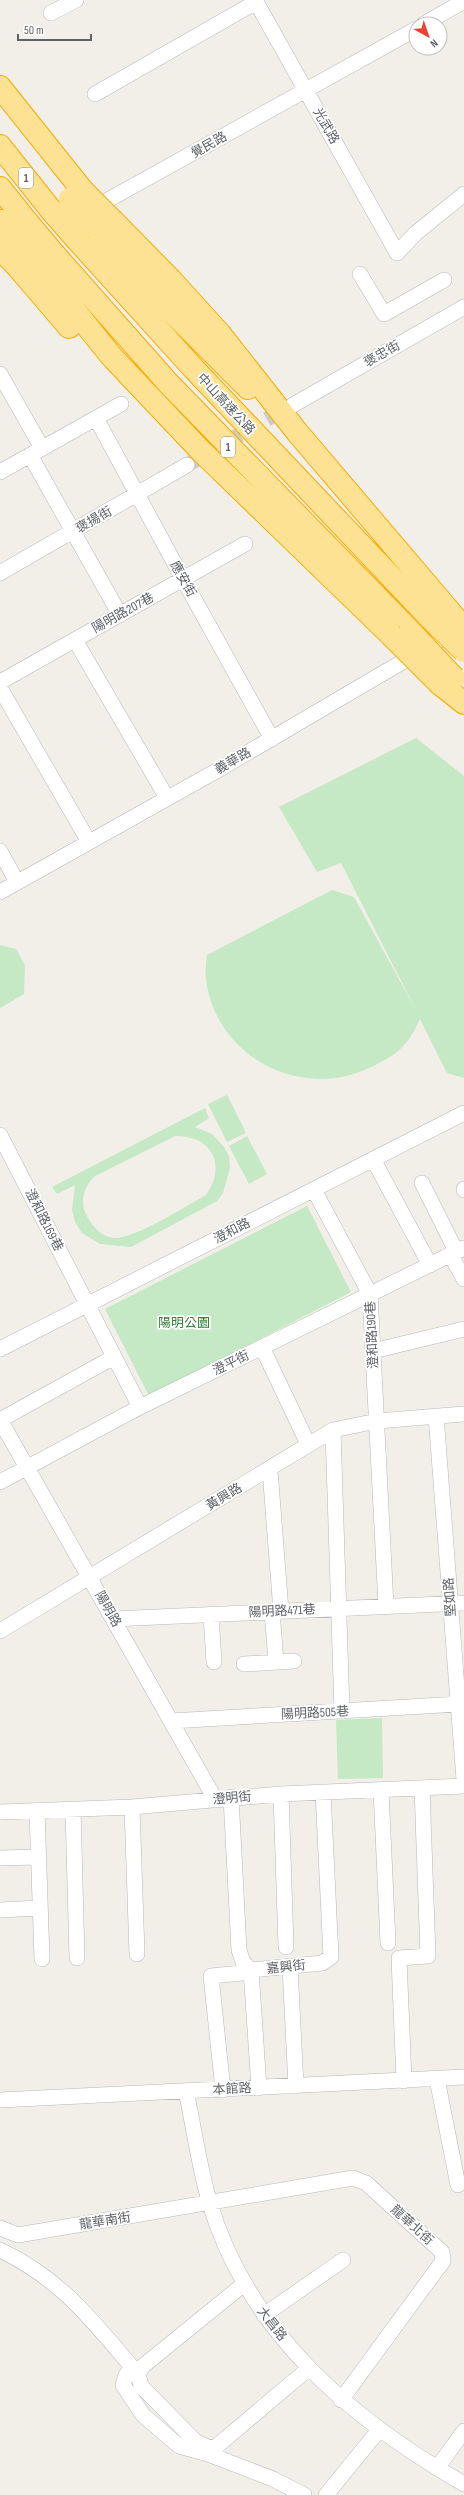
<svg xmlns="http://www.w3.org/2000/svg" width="464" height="2495" font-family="'Sofia Sans Condensed','Noto Sans TC',sans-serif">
<rect width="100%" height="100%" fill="#f1efe8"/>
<path fill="#c5e8c5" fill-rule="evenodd" d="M416 738 464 776V1078L447 1073 420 1019C416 1027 412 1036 406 1043 397 1054 382 1062 369 1068 300 1101 215 1056 206 979 205 972 206 963 207 955L332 890 354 897 417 1012 341 863 317 872 279 807Z
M0 945 16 949 25 965 24 994 0 1008Z
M227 1095 246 1133 227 1142 208 1104Z
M205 1108 209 1118 195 1127 212 1134 224 1147 229 1156 230 1168 223 1193 217 1201 131 1247 100 1244 82 1233 75 1222 72 1210 75 1185 57 1194 52 1187ZM175 1136C212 1135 227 1165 206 1195 186 1206 135 1239 114 1238 100 1237 90 1223 85 1212 80 1198 85 1186 95 1176Z
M247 1136 267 1174 249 1184 229 1146Z
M307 1206 351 1292 149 1396 105 1309Z
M382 1718 383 1778 338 1779 336 1720Z"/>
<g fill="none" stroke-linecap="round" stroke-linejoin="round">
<path stroke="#ccccc8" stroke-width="15" stroke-dasharray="15 8" stroke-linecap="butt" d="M187 465 288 407"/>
<g stroke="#b5b8bc" stroke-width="16">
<path id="minor" d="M255 0 397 253 416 233 464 194
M51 13 76 0
M424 24 464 1
M95 94 256 2
M90 210 416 29
M360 274 384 314 444 280
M0 374 42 448
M293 405 464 307
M96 418 183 579 272 739
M30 455 120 615
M0 472 121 404
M0 573 187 465
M75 640 167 798
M0 682 245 544
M0 688 89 842
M0 851 17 882
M0 892 218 770 455 631
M0 1135 140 1407
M373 1159 430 1265
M422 1183 456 1251
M314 1190 370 1294 386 1606
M464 1190V1189
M450 1254 464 1279
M262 1347 308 1444
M0 1349 464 1113
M373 1351 464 1329
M436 1416 464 1779
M0 1420 215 1799
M0 1420 114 1357
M333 1430 342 1711
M270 1470 281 1611
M0 1482 140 1407 464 1248
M272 1611 276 1662
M211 1614 214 1662
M113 1619 464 1603
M0 1631 333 1430 377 1421 464 1414
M244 1664 294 1661
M171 1721 459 1704
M381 1790 388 1943
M281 1794 286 1947
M231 1797 239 1950 243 1962 251 1970 322 1963 331 1957 323 1792
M132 1807 137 1954
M73 1809 77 1958
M37 1811 42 1959
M0 1812 132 1807 281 1794 464 1786
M0 1858 37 1857
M0 1910 39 1908
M290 1967 296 2086
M251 1970 259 2088
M437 2079 458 2185
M404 2081 399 1958 428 1956 422 1788
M223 2090 211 1976 242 1973 246 1965
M186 2091C194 2128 199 2167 210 2204 249 2333 351 2419 464 2484
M0 2100 464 2077
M0 2228 18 2235 353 2178 366 2183 442 2252 443 2261 341 2400
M0 2250C63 2280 94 2323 138 2374L141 2386 208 2454 273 2479 304 2495
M264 2315 343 2260
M132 2367 126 2375 123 2385 143 2415 179 2446 208 2454
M138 2374 143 2366 244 2284
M199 2443 210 2448 217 2446 308 2369
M437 2468 464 2431
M326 2495 379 2430"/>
</g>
<g stroke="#f9ab00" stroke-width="24">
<path id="highway" d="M0 87 83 191
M0 146 51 210
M0 188 28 223
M0 221 10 234
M113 221 171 280 220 334 297 432 445 606
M97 230 155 295 248 388
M78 241 194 369 429 617
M55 255 169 384 410 631
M37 264 112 357 201 451 391 635
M23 273 69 327
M440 684 464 703"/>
</g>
<use href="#minor" stroke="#fff" stroke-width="15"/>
<use href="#highway" stroke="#fde293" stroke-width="22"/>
<g stroke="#f9ab00" stroke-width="24" stroke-linecap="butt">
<path id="highway-bridge" d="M83 191 113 221
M70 199 97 230
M51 210 78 241
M28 223 55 255
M10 234 37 264
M0 248 23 273
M445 606 464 628
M429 617 464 651
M410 631 454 678
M391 635 440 684"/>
</g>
<use href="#highway-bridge" stroke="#fde293" stroke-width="22"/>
</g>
<g text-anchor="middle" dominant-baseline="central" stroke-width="3.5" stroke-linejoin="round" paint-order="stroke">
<g fill="#fff" stroke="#8f9295" stroke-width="1">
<rect x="19" y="168" width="14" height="20" rx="3"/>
<rect x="221" y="437" width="14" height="20" rx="3"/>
</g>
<g font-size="12" font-weight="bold" fill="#5f6368">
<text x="26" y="178">1</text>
<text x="228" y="447">1</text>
</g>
<g font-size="13" fill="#5f6368" stroke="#fff">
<text transform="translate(326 126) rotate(61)">光武路</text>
<text transform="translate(209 145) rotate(-29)">覺民路</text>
<text transform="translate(382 354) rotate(-30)">褒忠街</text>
<text transform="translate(226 404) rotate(47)">中山高速公路</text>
<text transform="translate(94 520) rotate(-30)">褒揚街</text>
<text transform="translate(183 579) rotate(61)">應安街</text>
<text transform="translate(123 613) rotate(-29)">陽明路207巷</text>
<text transform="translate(233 761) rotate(-30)">義華路</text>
<text transform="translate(44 1220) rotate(63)">澄和路169巷</text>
<text transform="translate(232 1231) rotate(-27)">澄和路</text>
<text transform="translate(372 1335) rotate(-93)">澄和路190巷</text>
<text transform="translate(231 1363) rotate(-26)">澄平街</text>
<text transform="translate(224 1497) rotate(-31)">黃興路</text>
<text transform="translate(450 1597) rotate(-94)">堅如路</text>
<text transform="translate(108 1609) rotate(61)">陽明路</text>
<text transform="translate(282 1611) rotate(-3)">陽明路471巷</text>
<text transform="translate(315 1713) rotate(-3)">陽明路505巷</text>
<text transform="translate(232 1798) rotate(-5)">澄明街</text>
<text transform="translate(286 1967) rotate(-6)">嘉興街</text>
<text transform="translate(232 2089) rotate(-3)">本館路</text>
<text transform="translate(105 2221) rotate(-9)">龍華南街</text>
<text transform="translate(412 2225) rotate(42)">龍華北街</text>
<text transform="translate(272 2324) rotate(52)">大昌路</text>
</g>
<g font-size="13" fill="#348238" stroke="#fff">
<text x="184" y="1323">陽明公園</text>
</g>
</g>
<g transform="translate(428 36) rotate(140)"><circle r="19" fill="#ffffff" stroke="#bfc1c3"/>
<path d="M0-3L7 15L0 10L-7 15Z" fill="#ea4335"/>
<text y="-6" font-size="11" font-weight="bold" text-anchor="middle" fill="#5f6368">N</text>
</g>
<path d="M18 34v6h73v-6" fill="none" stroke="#5f6368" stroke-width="2"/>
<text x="24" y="34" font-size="12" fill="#5f6368" stroke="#ffffff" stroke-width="3" paint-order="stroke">50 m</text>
</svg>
